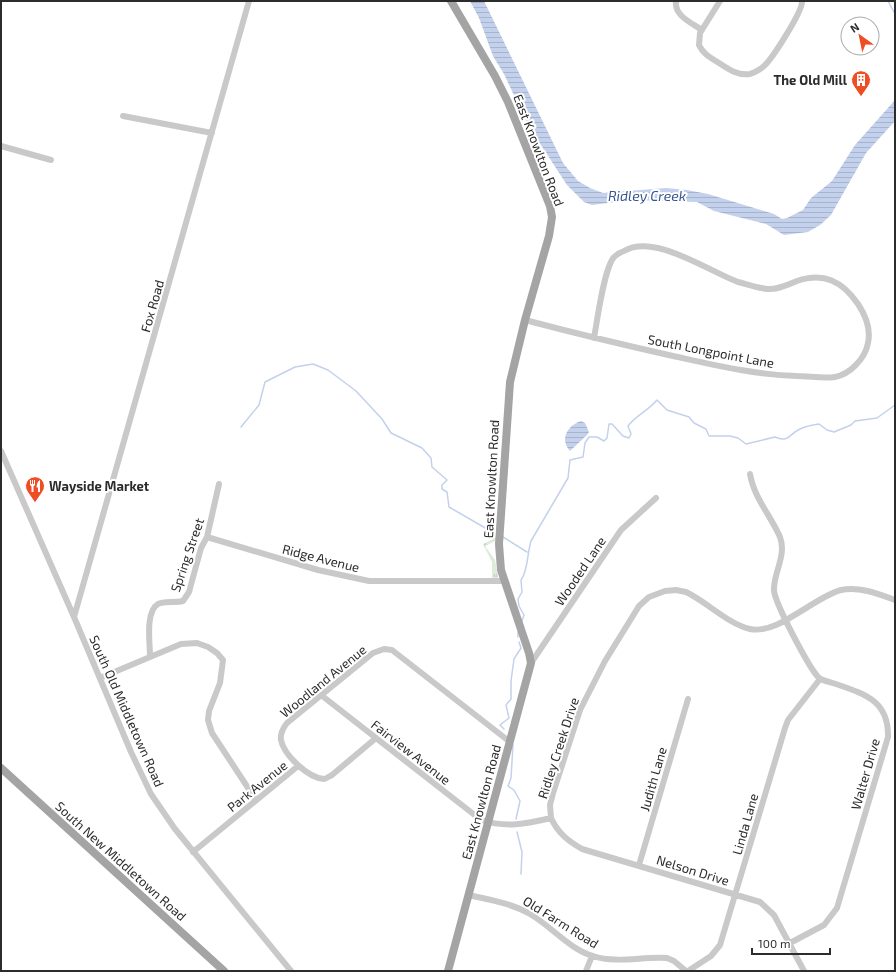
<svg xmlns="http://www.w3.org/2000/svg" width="896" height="972" font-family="'Exo 2',sans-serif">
<defs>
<pattern id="grass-tufts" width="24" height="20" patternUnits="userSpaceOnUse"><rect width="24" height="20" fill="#ddebd8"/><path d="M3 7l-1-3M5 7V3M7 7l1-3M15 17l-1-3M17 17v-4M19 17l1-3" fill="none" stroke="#becaba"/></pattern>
<pattern id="water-rules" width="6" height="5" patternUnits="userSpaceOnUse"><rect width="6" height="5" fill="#c3d1ec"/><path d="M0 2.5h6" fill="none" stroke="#a8b4cb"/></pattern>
</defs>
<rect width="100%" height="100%" fill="#fff"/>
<path fill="url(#grass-tufts)" d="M497 537 495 541 485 546 495 560 498 577 497 579H492V562L483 544Z"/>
<path fill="url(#water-rules)" d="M470 1H484L563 163 578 181 590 188 603 193 666 188 687 190 708 194 774 214 782 219 787 218 803 210 811 198 832 181 855 145 895 100V121L866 153 831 215 820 225 808 232 784 235 766 224 714 211 697 202 631 200 592 205 584 202 567 185 539 142 534 138 504 74 493 56 479 18Z
M581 421 585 423 589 432 587 435 570 451C559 439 568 425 581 421Z"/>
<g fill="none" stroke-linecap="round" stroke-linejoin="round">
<path stroke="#c3d1ec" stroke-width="1.5" d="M888 1 895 14
M241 427 259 405 265 382 295 367 313 364 328 370 356 391 382 419 391 433 422 448 431 458 432 467 447 480 442 485V489L447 492 449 507 494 533
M503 537 527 552
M522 621 524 615 519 606 518 599 522 592 521 580C528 571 527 554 531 541L568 478 570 460 583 457 585 443 589 437H597L604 441 607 438 609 424H612L623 436 629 438 631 434 628 426C636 415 648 411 657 400L667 410 689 417 694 423 706 429 709 436H730L738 438 746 444 775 437C789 443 789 434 800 429 806 426 812 425 819 424L827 430 834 432 851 425 855 421 877 418 895 405
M518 632V637
M504 729 500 725 509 718 506 705 511 699V681L514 659 521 648 519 642
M513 745 511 778 508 786 514 790 520 801 516 819
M517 832 522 852 521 874"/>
<path stroke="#c9c9c9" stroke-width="6" d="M676 1C674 16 692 23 702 30
M720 1 700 33 699 45C703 54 711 58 719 63 728 69 738 76 750 74 755 72 760 70 764 66 772 59 803 11 802 1
M123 116 212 133
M1 146 51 160
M525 320C574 333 624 345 673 356 714 365 755 375 797 376 809 376 824 379 835 377 850 374 865 359 868 343 871 329 866 316 858 304 842 281 824 272 797 281 787 285 777 290 767 289 758 288 746 284 738 282 708 271 654 233 624 251 621 252 616 255 614 257 604 268 597 322 594 338
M1 451 74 617 131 752 151 794 175 829 291 971
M750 474C754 498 771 516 780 537 787 556 773 573 774 591 776 605 809 668 819 678 823 681 831 682 836 684 865 694 889 701 888 737L837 908 824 925 790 943
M207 537 318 570 369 581H504
M74 617 249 1
M150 656C150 643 145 612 158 604 163 601 176 603 183 601L189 592 201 548 207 537 219 484
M531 663 621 530 656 498
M100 678 181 644 197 643 208 647 217 653 223 660 220 683 209 711 208 720 212 733 256 800
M321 695 481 820C506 828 526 824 551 818L550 805 553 793 580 710 605 661 639 606 649 597 665 591 676 590 686 592C707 602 728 624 750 629 778 635 814 597 841 590 859 586 879 594 895 600
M376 738 332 775C330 776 326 779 324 779 308 778 284 755 281 740 280 733 283 728 287 723L373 653 384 649 392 650 510 742
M551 818C558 833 568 841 582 849L760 902 774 915 804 971
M193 852 298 766
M639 865 688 699
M469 895C490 900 511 903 530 914 551 926 569 949 593 956 617 964 643 956 667 958L674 961 686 971
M586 971 592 956
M688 971 711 956 720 945 785 728 788 720 820 679"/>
<path stroke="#a4a4a4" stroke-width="8" d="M1 768 224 971
M448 971 531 663 529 653 501 570 499 544 510 382 525 320 549 236 552 217 550 206 508 102 495 76 451 1"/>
</g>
<defs>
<g id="building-pin" transform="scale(1)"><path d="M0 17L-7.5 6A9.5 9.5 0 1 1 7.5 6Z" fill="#ef4d23" stroke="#fff"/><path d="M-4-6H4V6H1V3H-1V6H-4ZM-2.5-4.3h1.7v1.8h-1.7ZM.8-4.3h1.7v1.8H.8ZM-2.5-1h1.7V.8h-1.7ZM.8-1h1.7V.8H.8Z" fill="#fff"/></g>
<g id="restaurant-pin" transform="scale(1)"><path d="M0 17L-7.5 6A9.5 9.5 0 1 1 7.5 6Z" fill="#ef4d23" stroke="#fff"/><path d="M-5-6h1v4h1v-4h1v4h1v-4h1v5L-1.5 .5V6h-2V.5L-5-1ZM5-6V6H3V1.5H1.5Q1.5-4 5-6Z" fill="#fff"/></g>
</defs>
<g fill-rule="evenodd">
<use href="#building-pin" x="861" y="80"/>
<use href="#restaurant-pin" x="35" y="486"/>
</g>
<g text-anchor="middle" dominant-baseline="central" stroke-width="4" stroke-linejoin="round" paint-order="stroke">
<g font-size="13" font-weight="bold" fill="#2c2c2c" stroke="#fff" text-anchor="end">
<text x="847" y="80">The Old Mill</text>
<text x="49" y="486" text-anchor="start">Wayside Market</text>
</g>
<g font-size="13" fill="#2c2c2c" stroke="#fff">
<text transform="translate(539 150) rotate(69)">East Knowlton Road</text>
<text transform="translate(152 306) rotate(-74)">Fox Road</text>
<text transform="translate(711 351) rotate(11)">South Longpoint Lane</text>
<text transform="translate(491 479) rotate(-87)">East Knowlton Road</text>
<text transform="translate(187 555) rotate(-71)">Spring Street</text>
<text transform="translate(321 558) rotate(14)">Ridge Avenue</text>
<text transform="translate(580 571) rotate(-56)">Wooded Lane</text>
<text transform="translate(323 681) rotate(-39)">Woodland Avenue</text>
<text transform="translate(127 711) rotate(66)">South Old Middletown Road</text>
<text transform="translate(558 748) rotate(-72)">Ridley Creek Drive</text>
<text transform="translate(411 752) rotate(38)">Fairview Avenue</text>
<text transform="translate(865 774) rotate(-74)">Walter Drive</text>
<text transform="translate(653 779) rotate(-74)">Judith Lane</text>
<text transform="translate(257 786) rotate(-39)">Park Avenue</text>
<text transform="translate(481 802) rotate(-75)">East Knowlton Road</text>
<text transform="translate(745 824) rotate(-74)">Linda Lane</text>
<text transform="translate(121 861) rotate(42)">South New Middletown Road</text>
<text transform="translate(693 870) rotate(17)">Nelson Drive</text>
<text transform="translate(561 922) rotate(32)">Old Farm Road</text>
</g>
<g font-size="14" font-style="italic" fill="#365592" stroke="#fff">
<text x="647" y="195">Ridley Creek</text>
</g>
</g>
<rect width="896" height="972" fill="none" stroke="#2c2c2c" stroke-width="4"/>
<g transform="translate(860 36) rotate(327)"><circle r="19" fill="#ffffff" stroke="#ababab"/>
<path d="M0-3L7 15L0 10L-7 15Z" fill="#ef4d23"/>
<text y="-6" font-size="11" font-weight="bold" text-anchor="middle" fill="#2c2c2c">N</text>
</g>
<path d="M752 948v6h78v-6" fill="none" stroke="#2c2c2c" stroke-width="2"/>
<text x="758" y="948" font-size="12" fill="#2c2c2c" stroke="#ffffff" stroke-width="3" paint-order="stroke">100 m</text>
</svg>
